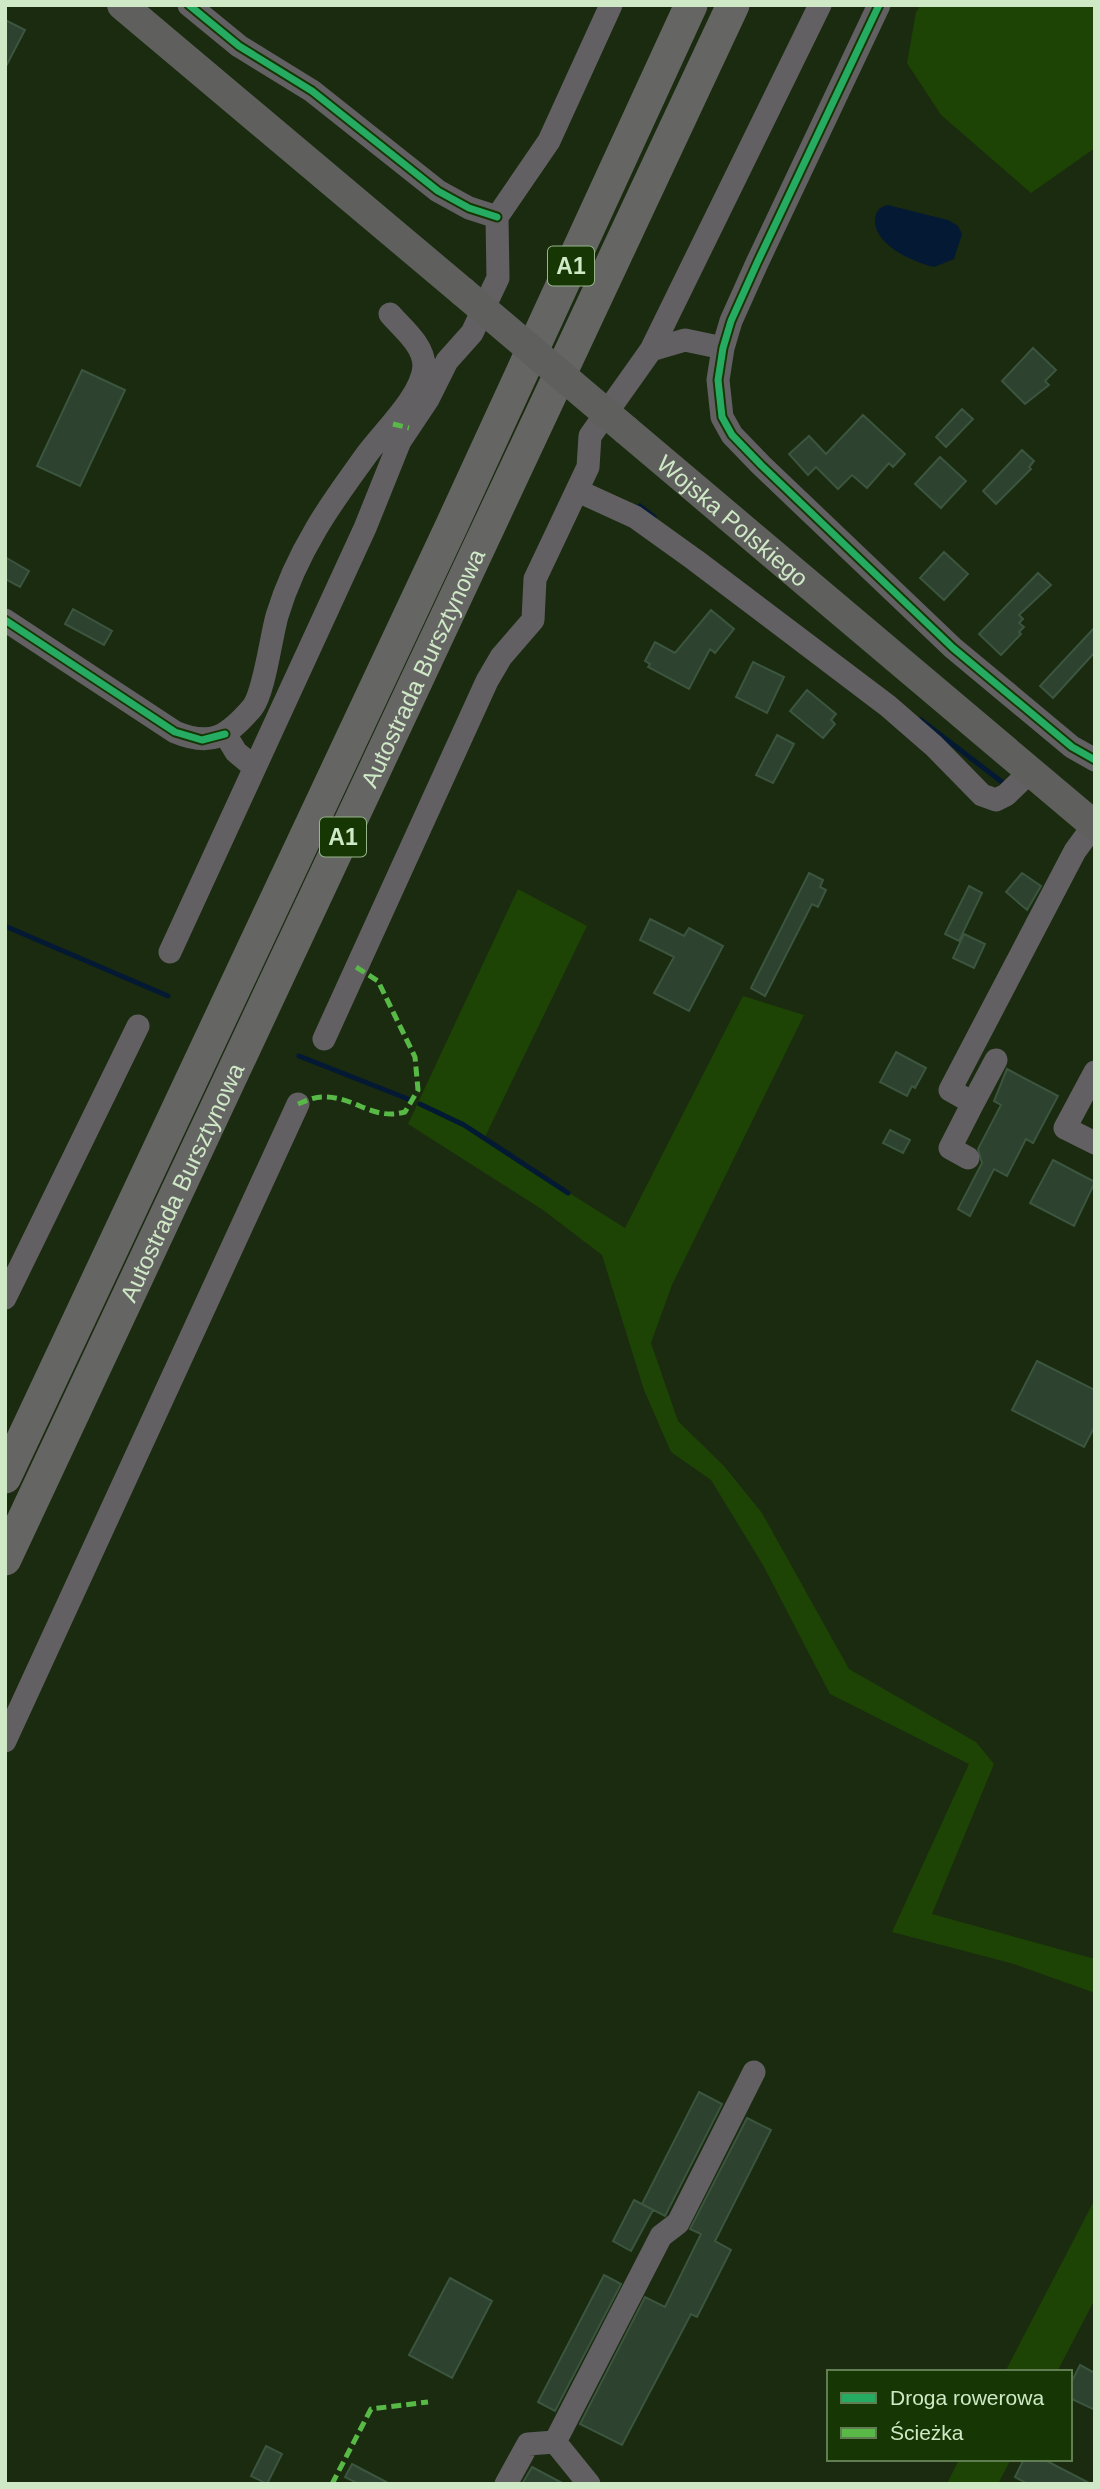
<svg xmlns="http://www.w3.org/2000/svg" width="1100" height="2489" font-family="Arial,sans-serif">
<rect width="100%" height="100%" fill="#1a2b10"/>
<path fill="#1d4305" d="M921 5H1095V148L1031 193 941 115 907 63 916 12Z
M518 889 587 926 484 1139 625 1228 743 996 804 1015 672 1285 651 1343 678 1421 724 1466 762 1513 849 1669 976 1742 994 1764 932 1914 1095 1959V1993L1014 1964 892 1932 969 1764 830 1694 763 1565 711 1480 671 1452 644 1390 602 1255 543 1210 408 1124Z
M1095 2199V2299L1057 2372H1005Z
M959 2459H1011L998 2484H947Z"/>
<path fill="#041933" d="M888 205 948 220 958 226 962 234 954 259 934 267C915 263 874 245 875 220 876 211 879 207 888 205Z"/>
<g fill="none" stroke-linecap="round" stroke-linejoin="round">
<path stroke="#041933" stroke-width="5" d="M640 506 654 517
M921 720 1002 782
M5 926 168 996
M299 1056 408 1099
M420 1104 464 1125 568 1193"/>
</g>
<path fill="#2d422f" stroke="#3c553f" stroke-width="2" d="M5 20 25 30 5 68Z
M1033 348 1056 370 1045 381 1049 385 1025 404 1002 381Z
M82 370 125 390 80 486 37 466Z
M962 409 973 419 946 447 936 437Z
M863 415 905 454 893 467 889 463 867 488 852 475 838 489 816 467 808 475 789 454 809 436 826 454Z
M1022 450 1034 461 1029 467 1031 469 996 504 983 491Z
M940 457 966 481 941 508 915 484Z
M944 552 968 574 944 600 920 578Z
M5 557 29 571 20 587 5 579Z
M1038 573 1051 585 1019 615 1023 619 1019 623 1024 627 1019 632 1021 634 1001 655 979 634Z
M73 609 112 631 104 645 65 624Z
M711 610 734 629 715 653 710 649 689 689 648 667 650 664 645 661 655 642 675 653Z
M1095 627V652L1053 698 1040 686Z
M753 662 784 677 767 713 736 697Z
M807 690 836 714 831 720 835 724 823 738 790 711Z
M777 735 794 744 773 783 756 775Z
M809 873 823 880 820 887 826 890 818 907 812 904 765 996 751 988Z
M1022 873 1041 886 1027 910 1006 892Z
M969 886 982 893 959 941 945 934Z
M650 919 684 936 689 928 723 946 689 1011 654 993 674 957 640 940Z
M964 934 985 944 974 968 953 958Z
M896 1052 926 1068 915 1088 912 1086 907 1096 880 1082Z
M1007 1069 1058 1096 1033 1143 1026 1139 1007 1176 994 1169 970 1216 958 1209 982 1163 978 1149 1001 1105 994 1101Z
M890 1130 910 1140 903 1153 883 1143Z
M1053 1160 1095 1182 1074 1226 1030 1203Z
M1037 1361 1095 1390V1426L1084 1447 1012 1410Z
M699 2092 722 2104 665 2216 642 2204Z
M747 2118 771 2130 715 2241 731 2250 697 2317 691 2314 622 2445 580 2424 645 2297 665 2307 701 2234 690 2229Z
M634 2200 653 2210 631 2251 613 2241Z
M604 2275 621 2284 555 2411 538 2402Z
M450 2278 492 2301 452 2378 409 2355Z
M1080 2365 1095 2373V2410L1070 2398V2385Z
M266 2446 282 2454 267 2484 251 2476Z
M1024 2459H1043L1091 2484H1028L1015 2477Z
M352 2464 390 2484H359L345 2477Z
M532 2467 564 2484H522Z"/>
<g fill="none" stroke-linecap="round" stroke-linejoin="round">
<path stroke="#636064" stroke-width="23" d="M189 5 239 46 312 91 438 191 469 208 497 217
M879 5 757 263 731 321 723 348 718 380 722 417 732 435 761 465 953 648 1072 747 1095 760
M651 350 685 340 723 348
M578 491 635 517 695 560 888 706 934 746 982 795 996 800 1006 795 1031 771
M5 620 175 732C211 747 227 737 252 708 264 694 271 637 277 616 286 586 300 556 316 529 331 503 350 478 367 454 383 432 423 395 424 366 424 345 402 328 390 314
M225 734 236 752 254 767
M170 952 365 528 400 441 428 399 447 361 472 333 498 278 497 217 549 141 611 5
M324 1039 487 681 501 657 533 620 535 579 588 467 590 436 651 350 820 5
M1095 1072 1065 1128 1095 1143
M973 1103 996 1060
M968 1158 950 1148 973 1103 950 1090 1075 851 1094 825
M5 1298 138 1026
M5 1741 298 1104
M506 2484 528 2444 555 2442
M589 2484 555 2442 661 2236 678 2223 754 2072"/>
<g stroke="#5f605d" stroke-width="30">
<path d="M122 5 463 292"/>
<path id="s1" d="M626 430 1095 826"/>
</g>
<g stroke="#656564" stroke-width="33">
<path d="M5 1477 451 527 691 5"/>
<path id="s2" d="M5 1559 733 5"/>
</g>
<path stroke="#5f605d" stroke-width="30" d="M463 292 626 430"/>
<path stroke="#58b947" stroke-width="5" stroke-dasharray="10 5" stroke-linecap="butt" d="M393 424 409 428
M298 1104C306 1101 316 1096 325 1097 356 1097 372 1121 405 1112L418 1090 415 1057 378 981 356 967
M332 2484 371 2409 428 2402"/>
<g stroke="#163704" stroke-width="11">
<path id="cycleway" d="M189 5 239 46 312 91 438 191 469 208 497 217
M879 5 757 263 731 321 723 348 718 380 722 417 732 435 761 465 953 648 1072 747 1095 760
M5 620 175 732 202 740 225 734"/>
</g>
<use href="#cycleway" stroke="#26ab63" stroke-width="7"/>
</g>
<g text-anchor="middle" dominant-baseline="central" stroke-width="5" stroke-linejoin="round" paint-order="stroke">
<g fill="#163704" stroke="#98b48c" stroke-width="2">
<rect x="548" y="246.5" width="46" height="39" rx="5"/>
<rect x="320" y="817.5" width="46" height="39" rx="5"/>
</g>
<g font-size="23" font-weight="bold" fill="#cfe9c6">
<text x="571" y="266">A1</text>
<text x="343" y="837">A1</text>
</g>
<g font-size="24" fill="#cfe9c6" stroke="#163704">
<text stroke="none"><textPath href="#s1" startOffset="140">Wojska Polskiego</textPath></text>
<text stroke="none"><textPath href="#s2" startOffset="984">Autostrada Bursztynowa</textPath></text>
<text stroke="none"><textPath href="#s2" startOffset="416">Autostrada Bursztynowa</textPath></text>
</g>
</g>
<rect width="1100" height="2489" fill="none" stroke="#cfe9c6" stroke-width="14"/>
<rect x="827" y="2370" width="245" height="91" fill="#163704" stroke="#607e52" stroke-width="2"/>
<rect x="841" y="2393" width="35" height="10" fill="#26ab63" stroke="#607e52" stroke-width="2"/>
<text x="890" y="2405" font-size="21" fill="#cfe9c6">Droga rowerowa</text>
<rect x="841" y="2428" width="35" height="10" fill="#58b947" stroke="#607e52" stroke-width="2"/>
<text x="890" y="2440" font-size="21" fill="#cfe9c6">Ścieżka</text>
</svg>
